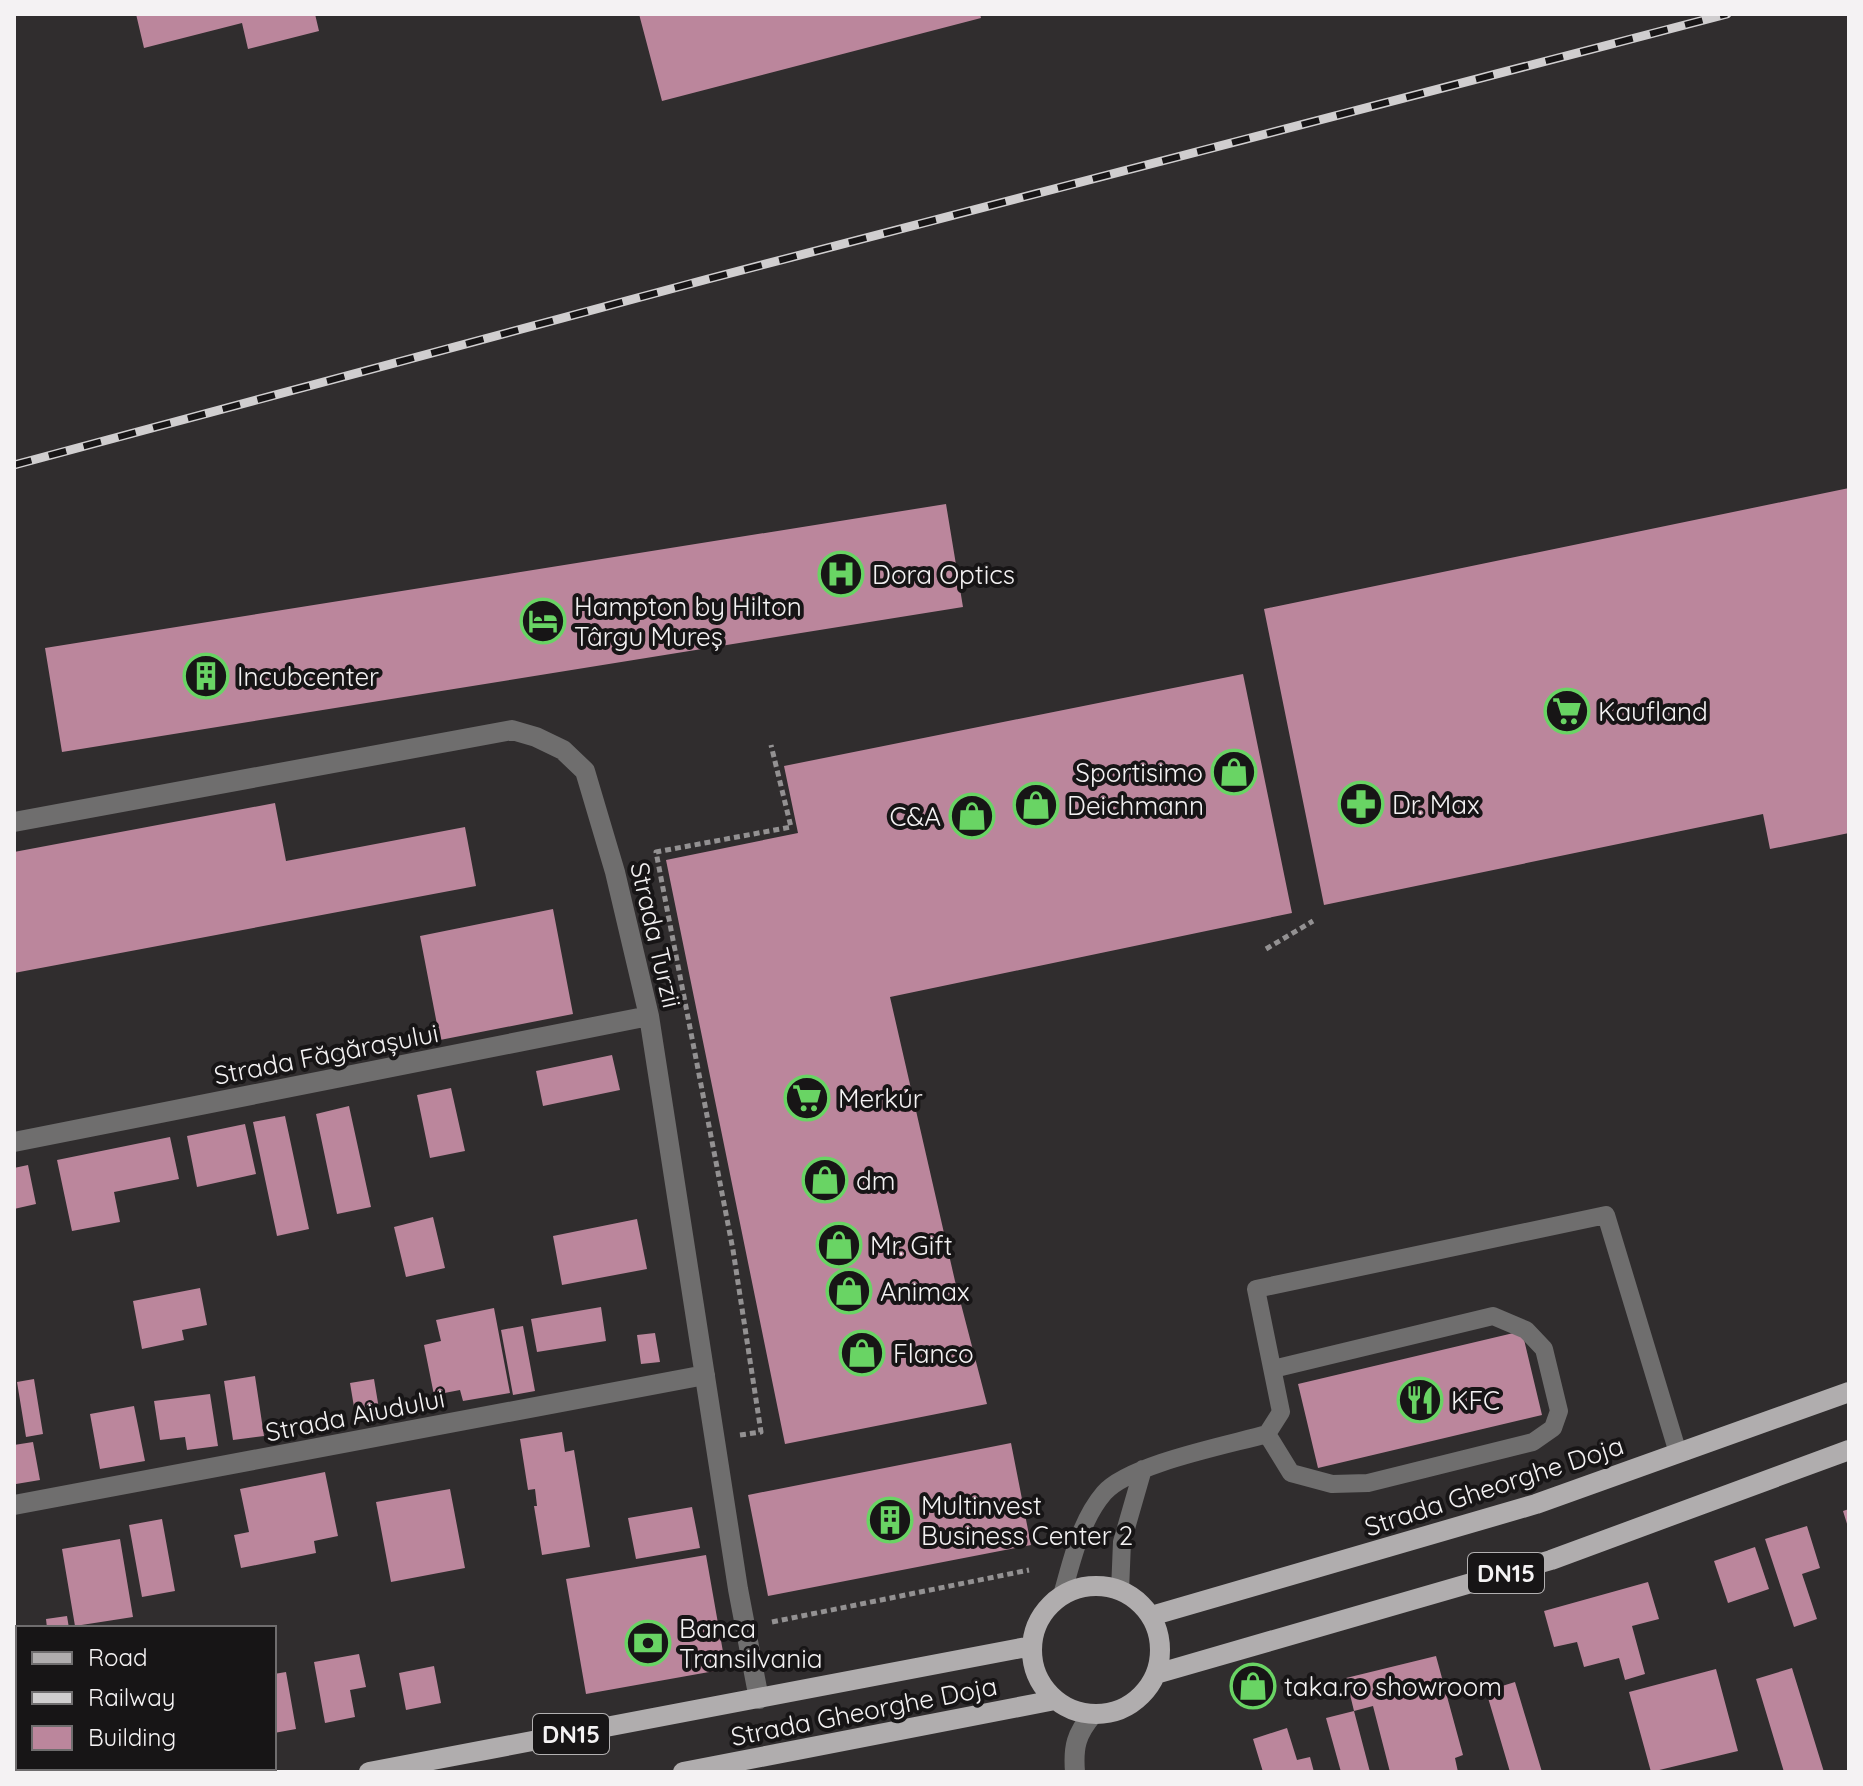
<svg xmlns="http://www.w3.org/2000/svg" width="1863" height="1786" font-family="Quicksand,sans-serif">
<rect width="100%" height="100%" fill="#302d2e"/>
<path fill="#bb869c" d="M136 14H315L319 31 248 49 242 23 144 48Z
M639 14H980L981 18 662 101Z
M1849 488V833L1770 849 1763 814 1324 905 1264 609Z
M946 504 963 607 62 752 45 648Z
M1243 674 1292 913 890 997 955 1281 987 1404 785 1444 666 860 798 833 784 766Z
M275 803 286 861 465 827 476 886 14 973V852Z
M553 909 573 1014 440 1040 420 936Z
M612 1055 620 1090 543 1106 536 1071Z
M451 1088 465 1151 430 1158 417 1095Z
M349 1106 371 1207 337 1214 316 1114Z
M285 1116 309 1229 277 1236 253 1122Z
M245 1124 256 1174 197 1187 187 1136Z
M170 1137 179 1179 114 1192 120 1222 72 1231 57 1160Z
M28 1165 36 1204 14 1209V1168Z
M433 1217 445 1268 406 1277 394 1227Z
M637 1219 647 1269 562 1285 553 1236Z
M200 1288 207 1325 182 1330 184 1340 142 1349 133 1301Z
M601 1307 606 1341 537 1352 531 1319Z
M494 1308 510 1393 463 1401 460 1390 434 1395 424 1345 441 1341 436 1320Z
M523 1326 535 1391 513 1395 501 1330Z
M1522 1331 1542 1415 1318 1468 1298 1384Z
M655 1333 660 1362 641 1364 637 1335Z
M255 1376 264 1436 233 1440 224 1381Z
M34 1379 43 1434 26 1437 17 1382Z
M374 1379 380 1415 356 1419 350 1383Z
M210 1394 218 1446 187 1450 185 1437 160 1440 154 1401Z
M134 1406 145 1461 100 1469 90 1414Z
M562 1432 565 1452 574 1450 590 1547 542 1555 534 1506H537L535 1489 528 1490 520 1439Z
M33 1442 40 1480 16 1484 14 1445Z
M1011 1443 1031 1545 768 1596 748 1495Z
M325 1472 338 1536 314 1541 316 1553 241 1568 234 1535 249 1532 240 1489Z
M450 1489 465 1568 391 1582 376 1502Z
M692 1507 700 1548 636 1559 628 1518Z
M1849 1509V1527H1848L1843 1511Z
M162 1519 175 1591 142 1597 129 1525Z
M1807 1526 1820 1568 1802 1574 1817 1619 1794 1627 1765 1539Z
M120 1539 133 1617 75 1626 62 1549Z
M1755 1547 1769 1589 1728 1603 1714 1561Z
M706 1555 726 1669 586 1694 566 1579Z
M1648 1582 1659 1619 1632 1626 1645 1674 1625 1680 1619 1658 1584 1667 1577 1642 1554 1647 1544 1611Z
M67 1616 69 1628H47L46 1619Z
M359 1654 366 1687 350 1690 355 1717 325 1723 314 1662Z
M1436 1656 1463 1755 1455 1758 1458 1772H1390L1373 1706 1354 1711 1370 1772H1341L1326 1718 1354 1711 1346 1678Z
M434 1666 441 1703 406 1710 399 1673Z
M1792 1668 1824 1772H1784L1756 1679Z
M1716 1669 1738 1751 1651 1772 1629 1692Z
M286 1672 296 1729 274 1733V1674Z
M1515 1682 1542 1772H1510L1486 1691Z
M14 1690H18V1768L29 1770 15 1772Z
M1287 1728 1297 1760 1310 1757 1314 1772H1263L1253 1739Z"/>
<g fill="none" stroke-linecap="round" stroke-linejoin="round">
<path stroke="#939192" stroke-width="5" stroke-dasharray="6 4" stroke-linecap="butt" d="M1266 949 1313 921
M740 1435 761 1432 733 1250 656 852 791 827 771 745
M772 1622 1029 1570"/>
<path stroke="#6f6e6e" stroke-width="18" d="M1267 1434 1291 1473 1332 1484 1368 1483 1533 1442 1553 1428 1559 1411 1544 1349 1526 1330 1493 1316 1273 1369
M1120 1591 1122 1542 1143 1469
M1062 1595C1072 1561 1080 1521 1104 1493 1129 1464 1228 1445 1267 1434L1281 1412 1256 1289 1606 1215 1678 1453"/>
<path stroke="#6f6e6e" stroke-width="20" d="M14 822 512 730 536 737 563 750 585 771 615 872 649 1016 738 1589 759 1699
M14 1142 649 1016
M14 1505 705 1375
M1075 1772C1073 1747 1076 1734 1093 1714"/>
<path stroke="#b0adae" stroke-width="20" d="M1032 1650a64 64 0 1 1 128 0a64 64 0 1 1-128 0Z
M1151 1616 1536 1504 1849 1392
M1156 1674 1551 1560 1849 1450
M369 1772 1032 1646
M683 1772 1055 1700"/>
<g stroke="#d0cecf" stroke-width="9">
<path id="rail" d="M14 465 708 279 1727 14"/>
</g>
<use href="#rail" stroke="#171516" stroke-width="6" stroke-dasharray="18" stroke-linecap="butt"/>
</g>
<defs>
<g id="hospital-ring" transform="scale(2.3)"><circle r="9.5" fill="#171516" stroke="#69d464" stroke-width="1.5"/><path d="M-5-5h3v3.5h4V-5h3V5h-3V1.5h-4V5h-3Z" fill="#69d464"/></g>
<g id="hotel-ring" transform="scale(2.3)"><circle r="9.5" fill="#171516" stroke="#69d464" stroke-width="1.5"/><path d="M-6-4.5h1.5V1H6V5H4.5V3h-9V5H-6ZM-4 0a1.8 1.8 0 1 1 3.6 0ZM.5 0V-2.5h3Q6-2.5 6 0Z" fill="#69d464"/></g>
<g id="building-ring" transform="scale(2.3)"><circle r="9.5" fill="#171516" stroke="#69d464" stroke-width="1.5"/><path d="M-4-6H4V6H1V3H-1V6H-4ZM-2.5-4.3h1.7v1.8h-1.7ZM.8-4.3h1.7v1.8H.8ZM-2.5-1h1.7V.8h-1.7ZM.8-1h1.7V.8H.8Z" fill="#69d464"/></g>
<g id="supermarket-ring" transform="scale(2.3)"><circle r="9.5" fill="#171516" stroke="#69d464" stroke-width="1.5"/><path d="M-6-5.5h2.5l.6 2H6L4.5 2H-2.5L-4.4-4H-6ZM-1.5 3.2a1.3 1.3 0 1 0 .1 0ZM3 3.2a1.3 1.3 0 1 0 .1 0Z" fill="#69d464"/></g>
<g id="shop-ring" transform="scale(2.3)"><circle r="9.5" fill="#171516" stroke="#69d464" stroke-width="1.5"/><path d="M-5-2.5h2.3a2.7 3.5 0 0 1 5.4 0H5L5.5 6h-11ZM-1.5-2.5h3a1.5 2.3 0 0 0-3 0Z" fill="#69d464"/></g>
<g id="pharmacy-ring" transform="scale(2.3)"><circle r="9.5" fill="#171516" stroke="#69d464" stroke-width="1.5"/><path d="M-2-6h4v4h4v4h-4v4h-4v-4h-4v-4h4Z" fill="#69d464"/></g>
<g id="restaurant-ring" transform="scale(2.3)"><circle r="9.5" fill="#171516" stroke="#69d464" stroke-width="1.5"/><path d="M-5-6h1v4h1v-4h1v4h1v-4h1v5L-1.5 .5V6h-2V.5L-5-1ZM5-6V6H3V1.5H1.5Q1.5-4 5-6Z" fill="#69d464"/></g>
<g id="bank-ring" transform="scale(2.3)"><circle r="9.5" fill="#171516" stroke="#69d464" stroke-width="1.5"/><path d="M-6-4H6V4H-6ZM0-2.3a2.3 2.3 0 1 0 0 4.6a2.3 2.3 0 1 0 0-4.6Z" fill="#69d464"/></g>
</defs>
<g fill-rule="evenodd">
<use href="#hospital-ring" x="841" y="574"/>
<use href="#hotel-ring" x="543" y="621"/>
<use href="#building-ring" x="206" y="676"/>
<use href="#supermarket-ring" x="1567" y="711"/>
<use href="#shop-ring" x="1234" y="772"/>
<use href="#pharmacy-ring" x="1361" y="804"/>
<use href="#shop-ring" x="1036" y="805"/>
<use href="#shop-ring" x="972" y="816"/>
<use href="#supermarket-ring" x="807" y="1098"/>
<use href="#shop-ring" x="825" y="1180"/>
<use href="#shop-ring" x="839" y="1245"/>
<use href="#shop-ring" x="849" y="1291"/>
<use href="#shop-ring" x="862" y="1353"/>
<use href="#restaurant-ring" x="1420" y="1400"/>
<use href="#building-ring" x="890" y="1520"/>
<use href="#bank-ring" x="648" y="1643"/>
<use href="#shop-ring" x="1253" y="1686"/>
</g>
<g text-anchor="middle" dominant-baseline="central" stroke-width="8" stroke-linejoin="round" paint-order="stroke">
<g fill="#171516" stroke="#b2b0b1" stroke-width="2">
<rect x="1468" y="1553" width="76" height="40" rx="6"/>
<rect x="533" y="1714" width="76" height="40" rx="6"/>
</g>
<g font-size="24" font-weight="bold" fill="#f4f2f3">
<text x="1506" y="1573">DN15</text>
<text x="571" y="1734">DN15</text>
</g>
<g font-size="26" fill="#f4f2f3" stroke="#171516" text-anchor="start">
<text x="872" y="574">Dora Optics</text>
<text x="574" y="606">Hampton by Hilton<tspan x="574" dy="30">Târgu Mureș</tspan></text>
<text x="237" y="676">Incubcenter</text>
<text x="1598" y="711">Kaufland</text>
<text x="1203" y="772" text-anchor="end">Sportisimo</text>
<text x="1392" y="804">Dr. Max</text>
<text x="1067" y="805">Deichmann</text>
<text x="941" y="816" text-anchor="end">C&amp;A</text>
<text x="838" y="1098">Merkúr</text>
<text x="856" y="1180">dm</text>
<text x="870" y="1245">Mr. Gift</text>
<text x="880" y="1291">Animax</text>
<text x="893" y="1353">Flanco</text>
<text x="1451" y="1400">KFC</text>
<text x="921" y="1505">Multinvest<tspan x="921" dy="30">Business Center 2</tspan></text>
<text x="679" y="1628">Banca<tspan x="679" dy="30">Transilvania</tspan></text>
<text x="1284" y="1686">taka.ro showroom</text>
</g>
<g font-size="26" fill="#f4f2f3" stroke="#171516">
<text transform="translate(656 935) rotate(77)">Strada Turzii</text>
<text transform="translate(326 1054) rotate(-11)">Strada Făgărașului</text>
<text transform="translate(355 1415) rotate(-11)">Strada Aiudului</text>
<text transform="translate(1494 1486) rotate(-18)">Strada Gheorghe Doja</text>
<text transform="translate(864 1711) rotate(-11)">Strada Gheorghe Doja</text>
</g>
</g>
<rect width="1863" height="1786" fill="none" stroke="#f4f2f3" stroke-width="32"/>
<rect x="16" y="1626" width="260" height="144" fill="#171516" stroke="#6f6d6e" stroke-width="2"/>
<rect x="32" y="1652" width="40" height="12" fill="#b0adae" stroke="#6f6d6e" stroke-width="2"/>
<text x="88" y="1666" font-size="24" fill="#f4f2f3">Road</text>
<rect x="32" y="1692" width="40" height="12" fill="#d0cecf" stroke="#6f6d6e" stroke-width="2"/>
<text x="88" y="1706" font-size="24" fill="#f4f2f3">Railway</text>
<rect x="32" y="1726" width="40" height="24" fill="#bb869c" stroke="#6f6d6e" stroke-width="2"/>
<text x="88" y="1746" font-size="24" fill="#f4f2f3">Building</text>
</svg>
